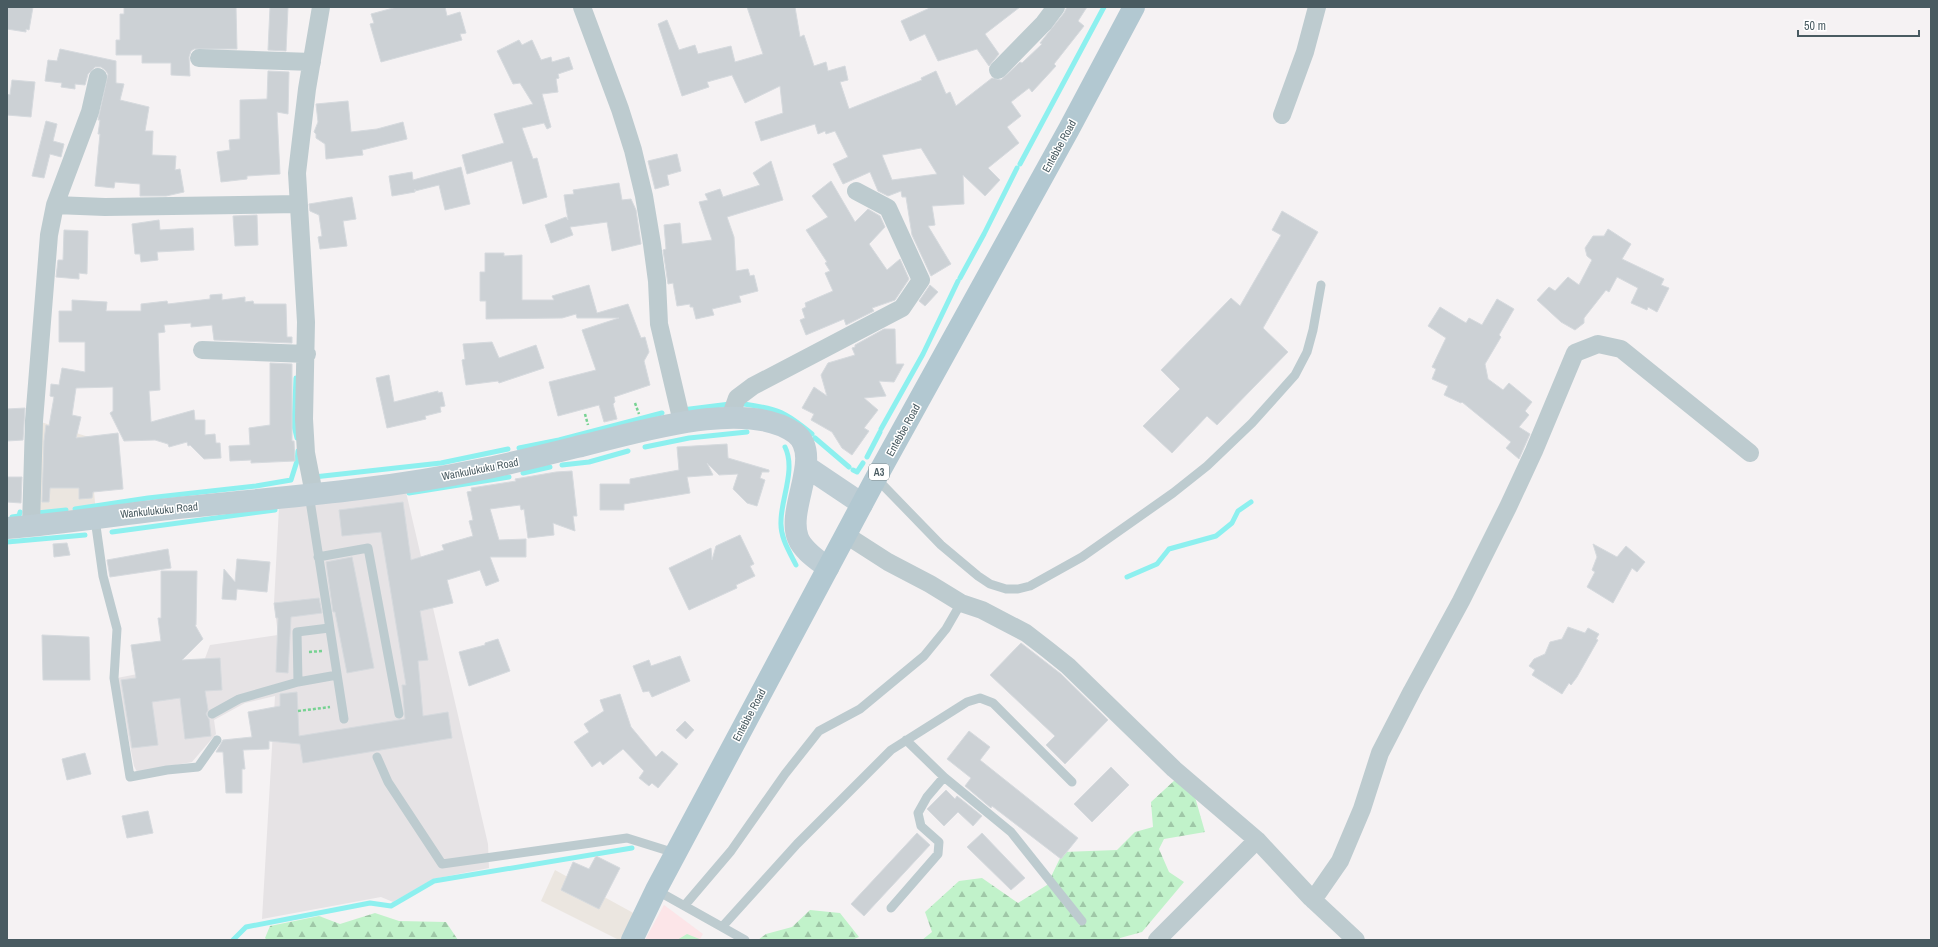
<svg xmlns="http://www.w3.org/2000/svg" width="1938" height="947" font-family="'Archivo Narrow',sans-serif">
<defs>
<pattern id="forest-firs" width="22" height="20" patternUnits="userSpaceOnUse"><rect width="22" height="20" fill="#c1f2ca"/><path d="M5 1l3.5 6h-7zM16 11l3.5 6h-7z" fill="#9fc7a7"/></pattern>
</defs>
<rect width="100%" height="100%" fill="#f5f2f3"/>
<path fill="#ebe6e0" d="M41 422 89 437 96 513 35 518Z
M555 870 637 915 625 940H619L541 901Z"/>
<path fill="#e6e3e5" d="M406 492 488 844 489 868 433 879 393 902 381 897 262 919 275 696 245 703 214 720 216 734 192 762 137 772 134 766 117 678 204 661 210 645 278 635 274 603 279 507Z"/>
<path fill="#fce5e8" d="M664 905 703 934 700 939 702 940H645Z"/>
<path fill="url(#forest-firs)" d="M1176 779 1193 790 1205 832 1164 839 1159 849 1169 872 1184 882 1142 932 1120 938V940H922L932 932 925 912 959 881 982 878 1018 903 1047 885 1063 852 1117 850 1135 832 1153 827 1151 802Z
M810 910 840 913 859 937 852 940H758L766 934 792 927Z
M375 913 399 921 446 922 458 940H267L265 938 270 926 319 916 340 924Z
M687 934 702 940H677Z"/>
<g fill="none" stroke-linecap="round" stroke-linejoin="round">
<path stroke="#8df0ef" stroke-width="5" d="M1020 164 1104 7
M960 278 984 234 1017 168
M296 378 294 426 297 438
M744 404C779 409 785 412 812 434
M682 410 730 404
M881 429 923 354 958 281
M815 438 849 467
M645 447 689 438 747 432
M785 447C796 469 781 499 781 521 780 537 789 551 796 565
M519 448 559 440 662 413
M867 457 880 432
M562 465 589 462 628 451
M853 470 857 472 863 463
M523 473 550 467
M314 477 441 463 508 449
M409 493 509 477
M75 509 148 498 256 486 291 480 297 461 298 451
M37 513 66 510
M12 517 19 516 20 512
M112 532 275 510
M7 542 85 535
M1127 577 1157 564 1169 549 1216 536 1232 523 1238 511 1251 502
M233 940 246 927 370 903 391 906 434 881 632 848"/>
</g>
<path fill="#ccd1d5" stroke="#d6dade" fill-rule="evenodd" d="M7 7H33L29 30 26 29V32L7 29Z
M124 7H236L237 49H194L191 51 189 57 190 76 171 75V63H142V55H116V40H120V14H124Z
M270 7H288L286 51 268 50Z
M397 7H445L447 16 460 12 466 33 460 34 462 40 381 62 370 24 374 23 371 14Z
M747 7H795L800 37 804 35 814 66 826 62 828 71 845 66 848 80 840 82 849 109 922 80 921 78 936 71 946 94 950 92 956 106 992 78 1001 80 1020 62 1022 63 1042 44 1040 43 1064 13 1067 7H1087L1078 21 1084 26 1054 64 1056 66 1032 92 1029 88 1011 102 1021 116 1007 127 1019 143 988 168 1000 180 985 196 963 175 964 204 932 206 935 225 928 226 951 264 931 276 912 235 906 197H902L901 191 888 196 878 191 870 172 843 184 833 164 848 157 835 131 826 134 825 131 818 134 815 124 761 141 755 122 783 113 780 86 745 103 732 75 707 82 709 87 682 96 658 24 667 20 679 50 695 45 698 54 731 46 735 62 763 54ZM921 148 937 174 892 180 882 155Z
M932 7H1020L985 34 999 54 989 66 977 49 938 61 925 34 910 41 901 21Z
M519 40 522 45 532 40 541 60 551 57 552 62 569 57 573 69 558 74 559 78 556 79 558 92 542 94 551 127 547 129 544 123 522 128 533 159 537 158 547 197 523 204 512 161 467 174 462 155 504 143 494 114 533 104 520 83 513 84 497 51Z
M60 49 116 61V83L124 84 120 100 149 107 145 131H153L152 155 176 156 175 170 180 169 184 192 166 196H140V184L115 182 114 188 95 186 100 134H98L100 120H98L108 74 105 70 101 67H95L88 74 85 85 75 84V89L61 87 62 83 45 81 48 60 57 61Z
M268 71 289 72 288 114 277 112 280 174 247 176V179L221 182 217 152 230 150 229 140 240 139V100L267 99Z
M12 80 35 82 31 117 7 115V94L10 95Z
M348 101 351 132 377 129 403 122 407 139 362 150 363 155 326 159 325 144 316 138V134L314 132 318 122 316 104Z
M46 121 57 124 53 141 64 144 61 157 50 154 44 178 32 176Z
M677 154 681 171 667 175 669 185 655 189 648 161Z
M771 161 783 200 727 217 734 237 736 271 748 269 750 276 754 275 758 291 739 296 741 302 712 309 714 315 696 319 693 307H690V304L677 306 673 283 668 284 663 250 666 249 664 225 680 223 682 244 712 240 699 202 708 200 705 194 720 189 723 197 760 185 753 173Z
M461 167 470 204 445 210 439 185 415 191V189V192L392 196 389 176 412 172 413 180Z
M831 181 855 222 868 209 880 216 885 227 869 244 887 270 900 259 909 279 895 300 872 308 874 311 846 325 844 319 806 335 800 320 805 318 802 309 806 307 805 303 833 291 825 273 830 271 825 263 827 262 806 230 828 217 812 196Z
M619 183 622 200 631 199 636 210 641 244 612 251 607 222 570 227 573 235 551 243 545 225 566 217 568 220 564 195 574 194 573 190Z
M352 197 356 219 343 221 347 246 320 249 318 237 322 236 319 215 310 211 309 204Z
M1282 211 1318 232 1263 328 1288 352 1217 425 1207 416 1172 453 1143 426 1180 389 1161 370 1231 298 1240 306 1281 235 1272 230Z
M257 215 258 245 235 246 233 216Z
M159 220 160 230 193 228 194 250 157 252 158 260 141 262 140 254H135L132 224Z
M1608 229 1631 244 1622 259 1664 279 1661 285 1669 288 1657 312 1648 307 1647 310 1631 303 1638 288 1617 277 1609 292 1606 290 1584 318V323L1575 330 1561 322 1537 300 1549 287 1555 291 1568 277 1579 285 1592 260 1587 256 1585 248 1593 236H1604Z
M64 230 88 231 87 274 79 273V279L56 277 58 260H63Z
M485 253H504V256L522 255V300H554L552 296 589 285 597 313 628 304 641 338 645 337 649 352 644 361 650 385 614 397 615 402 613 404 617 419 604 422 599 405 558 416 549 382 596 370 582 330 619 318H577L576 314 562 318 486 319V301H480V272H485Z
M930 285 938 292 925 306 919 301Z
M222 294V300L245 297V302L253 301 254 304H286L287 337H292V343L214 340 212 325 191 327V323L164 325 165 332 158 333 160 390 149 391 151 422 194 410 195 420H205V435L215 434 216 443H220L221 458 204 459 190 445 188 446 187 442 169 447 168 444 155 440 124 441 110 413 113 411V387L76 388 72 415 81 417 76 438 118 433 123 489 93 492 92 498 79 499V488H50L49 502H42L44 441 46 425 49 426 54 397 50 396 51 384 59 385 62 368 85 372V342H59V311H72V300L107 302 106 311H141V304L167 301 168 304 210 299V295Z
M1497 299 1514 309 1499 335 1501 337 1485 364 1488 379 1503 390 1509 383 1532 402 1525 411 1529 415 1519 427 1530 434 1519 459 1506 448 1511 442 1462 402 1461 403 1444 395 1448 386 1432 379 1436 369 1432 367 1446 338 1428 326 1440 307 1466 323 1469 318 1482 325Z
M884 329H895L896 364H904L894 382 879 381 886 396 864 398 878 410 864 428 869 431 852 455 842 448 832 432 811 420 814 414 802 408 814 387 827 396 821 375 828 363 855 355 852 348 855 347V345Z
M492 342 499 358 536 345 544 368 499 383 498 381 466 385 462 360 465 359 463 344Z
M270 363 292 364V441H294L295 461 251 463V460L230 461 229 446 250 445 249 428 270 425Z
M389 375 394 402 438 391V393L442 392 445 406 440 407 441 412 425 416 426 419 387 428 376 378Z
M25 408 23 440 7 441V409Z
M727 444 728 458 769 470V472H762L760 478 765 480 757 506 747 503 733 489 738 474 719 475 707 463 713 475 687 477 690 493 624 504V510H600V484H630V479L679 470 677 447Z
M572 471 577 516H573L575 531 553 523 554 535 528 538 524 509 521 510 520 505 490 509 499 540 526 539V557H490L499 581 486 586 480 570 447 580 453 603 420 611 428 660 418 661 423 716 448 712 452 738 303 763 300 744 269 741V749L243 750 245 769H242V793H226L223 752H216L223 740 252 737 248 712 280 706V694L297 692 299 736 405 719 402 685H406L381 532 342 536 339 510 403 502 411 560 444 550 442 545 473 536 469 521 473 520 467 492 472 491 471 488 516 481 515 479 556 472Z
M7 477H22L21 503 7 502Z
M740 535 754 564 750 566 755 576 736 585 737 588 689 610 669 568 711 548 712 560 716 546Z
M67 543 70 555 54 557 53 544Z
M1593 544 1617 557 1626 546 1645 562 1637 572 1632 568 1613 603 1587 587 1595 572 1592 570 1597 557Z
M168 549 171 568 110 577 107 560Z
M352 557 374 668 347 673 335 612H333L326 562Z
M237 559 270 562 267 592 237 589 236 600 222 599 224 569 235 582Z
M161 571H197L196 625H195L203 639 182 660 220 658 222 690 205 691 208 710 206 714 209 719 211 736 185 739 180 698 152 702 158 745 132 748 121 680 136 678 131 645 161 641 158 618H161Z
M319 598 322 613 291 617 288 673 276 672 278 618H276L274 603Z
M1568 627 1585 633 1588 628 1599 634 1596 639 1598 640 1577 677 1571 685 1569 683 1562 694 1532 675 1535 670 1529 666 1534 659 1545 654 1550 642 1562 639Z
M42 635 89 637 90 680H43Z
M498 639 510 671 469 686 459 652 485 645V643Z
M1021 643 1061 674 1108 720 1065 764 1046 745 1055 736 990 675Z
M680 656 690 681 652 697 649 691 643 692 633 666 649 660 651 666Z
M620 694 631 727 656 757 662 751 678 764 658 788 652 783 649 786 639 778 644 771 623 749 603 765 600 761 592 767 574 742 589 732 584 724 604 711 600 700Z
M685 721 694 730 686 739 676 730Z
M969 731 990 747 980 760 1078 838 1061 859 992 806 991 808 965 786 971 778 947 759Z
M85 753 91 774 67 780 62 759Z
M1111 767 1129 785 1092 822 1074 804Z
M946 790 955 799 957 796 982 816 973 826 958 812 944 826 927 809Z
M148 811 153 833 127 838 122 816Z
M917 833 930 845 864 916 851 904Z
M982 833 1025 878 1011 890 967 847Z
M596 856 620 868 599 909 561 890 573 862 589 869Z"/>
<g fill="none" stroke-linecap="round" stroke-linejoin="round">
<path stroke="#77d292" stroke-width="2.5" stroke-dasharray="3 2" stroke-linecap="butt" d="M635 403 639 414
M585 414 588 425
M309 652 322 651
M298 711 330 707"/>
<path stroke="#bdcbcf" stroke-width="9" d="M876 478 941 545 978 576 990 584 1006 589H1018L1030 586 1082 557 1173 493 1207 466 1252 423 1295 375 1307 352 1313 330 1321 285
M309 494 344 719
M95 519 103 576 117 629 114 678 130 777 167 770 198 767 217 740
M318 557 368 548 399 714
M329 628 297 632 298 682 337 675
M212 714 239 699 298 682
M906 740 944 777 1011 832 1082 921
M377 757 388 782 442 864 627 838 675 853
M656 890 722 927 797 844 891 750 967 702 980 698 993 703 1072 782
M685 905 731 851 785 774 819 731 860 709 924 656 946 629 961 603
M891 908 938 854 939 842 921 826 918 813 927 797 944 777
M722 927 745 940"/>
<path stroke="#bdcbcf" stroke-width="18" d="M582 7 620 109 633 150 644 196 652 244 657 281 659 324 682 422
M199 58 312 62
M998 70 1044 23 1056 7
M1282 115 1305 52 1317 7
M55 205 105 207 298 204
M202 350 307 354
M730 418 737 398 753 386 902 308 921 280 888 208 856 191
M314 494 306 453 304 419 306 322 297 173 307 89 321 7
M31 526 34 421 49 235 55 205 90 112 98 77
M846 535 888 562 930 584 961 603 982 610 1026 633 1048 650 1068 666 1174 769 1257 840 1311 898 1356 940
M1313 900 1340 861 1362 809 1380 753 1412 691 1461 601 1508 507 1534 451 1575 353 1598 344 1621 349 1750 453
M1157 940 1257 840"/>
<path stroke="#becdd4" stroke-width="22" d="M807 467 862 504
M7 528C61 524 115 515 169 509 271 498 376 491 478 470 514 463 549 454 585 445 639 432 746 398 795 433 824 455 786 508 798 538 803 551 818 560 828 568"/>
<path stroke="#b2c8d1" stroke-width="22" d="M632 940 656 890 876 478 1069 129 1134 7"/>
</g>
<g text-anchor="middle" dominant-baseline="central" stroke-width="3" stroke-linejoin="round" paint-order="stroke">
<rect fill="#fff" stroke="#808c90" stroke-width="1" x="869" y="464" width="20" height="16" rx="3"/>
<g font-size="10" font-weight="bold" fill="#495b61">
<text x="879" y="472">A3</text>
</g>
<g font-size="11" fill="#495b61" stroke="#fff">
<text transform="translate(1059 146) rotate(-61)">Entebbe Road</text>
<text transform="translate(903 430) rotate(-61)">Entebbe Road</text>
<text transform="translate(480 469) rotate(-11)">Wankulukuku Road</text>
<text transform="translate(159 510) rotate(-6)">Wankulukuku Road</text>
<text transform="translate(749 715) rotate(-62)">Entebbe Road</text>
</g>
</g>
<rect width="1938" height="947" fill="none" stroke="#495b61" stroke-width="16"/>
<path d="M1798 30v6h121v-6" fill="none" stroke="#495b61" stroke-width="2"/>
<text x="1804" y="30" font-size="12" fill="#495b61" stroke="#ffffff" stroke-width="3" paint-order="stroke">50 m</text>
</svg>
